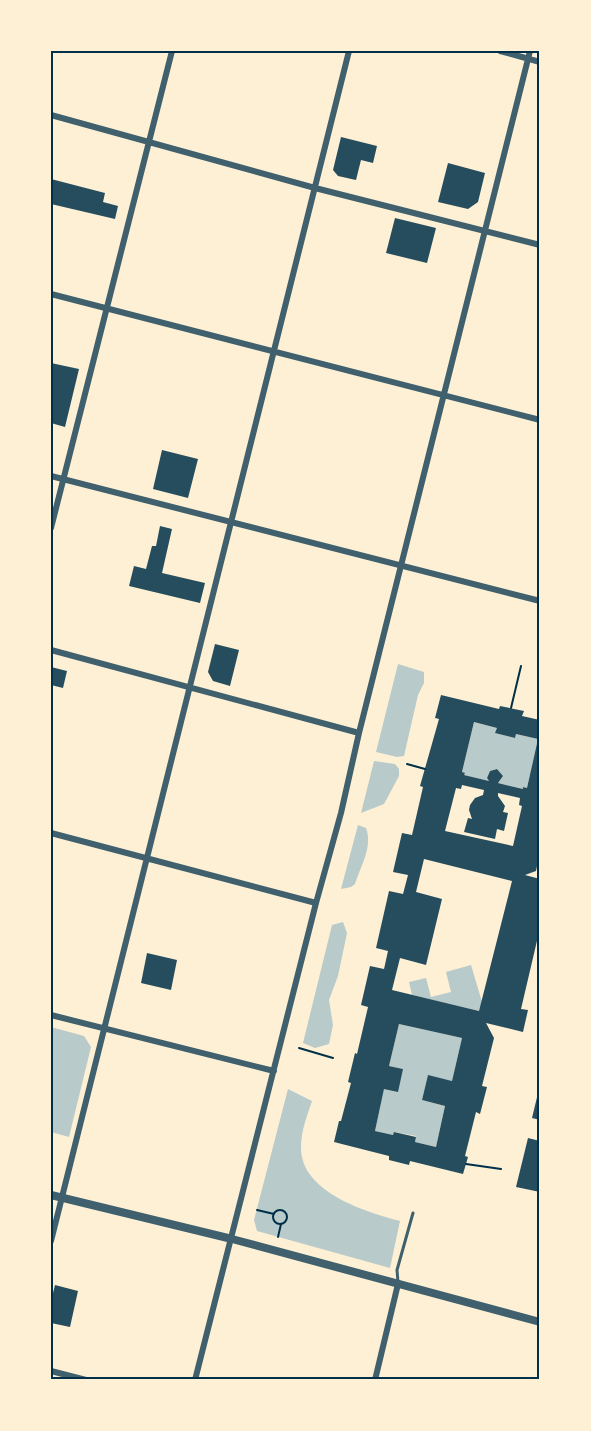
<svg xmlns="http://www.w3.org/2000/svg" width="591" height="1431" font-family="Mulish,sans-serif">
<rect width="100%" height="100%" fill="#fdf0d5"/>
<path fill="#b9caca" d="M398 664 424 672V683L418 695 404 756 397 757 376 752Z
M474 722 497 728 496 733 515 738 516 734 538 739 527 788 523 787V789L498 783 503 776 497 769 490 771 487 778 489 781 464 775 462 772Z
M374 761 395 764 399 769V776L384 804 361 813Z
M358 825 366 828C373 847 361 865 355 884L351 887 341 889Z
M343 922 347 933 338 976 329 1000 333 1025 329 1044 315 1048 303 1043 332 925Z
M471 965 482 1002 479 1011 412 995 409 982 426 978 431 997 451 992 446 972Z
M399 1024 462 1038 452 1081 428 1076 422 1100 445 1106 436 1147 415 1142 416 1136 395 1132 393 1135 375 1131 384 1089 403 1069 389 1066Z
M51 1027 84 1036 91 1047 69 1137 51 1132Z
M288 1089 312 1101C307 1116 301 1131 301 1147 300 1192 366 1212 400 1221L390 1268 257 1231 254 1220Z"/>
<path fill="#264d5e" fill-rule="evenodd" d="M341 137 377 146 373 163 361 160 356 180 338 176 333 170Z
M448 163 485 173 478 202 468 209 438 202Z
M51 179 105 193 103 202 118 206 115 219 51 204Z
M395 218 436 228 427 263 386 253Z
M51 363 79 369 65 427 51 423Z
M162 450 198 459 188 498 153 489Z
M160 526 172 529 162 573 205 583 200 603 129 586 134 566 146 569 152 546H156Z
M215 644 239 650 230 686 213 681 208 672Z
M51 667 67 671 63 688 51 685Z
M441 695 499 709 500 706 524 711 522 716 540 720V852L536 871 525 875 540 879V928L521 1009 528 1010 523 1032 486 1023 494 1038 482 1086 487 1087 480 1114 476 1112 465 1156 468 1157 463 1174 410 1161 409 1165 389 1160V1156L334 1142 339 1121H341L351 1083 348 1082 355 1053 357 1054 368 1007 361 1005 370 966 384 969 388 951 376 948 389 891 403 894 408 875 393 872 402 833 412 835 423 787 420 786 439 719 435 718ZM474 722 497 728 495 733 515 738 516 734 538 739 527 788 523 787V789L498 783 503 776 497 769 490 771 487 778 489 781 464 775 465 773 462 772ZM462 785 484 790 483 795 475 798 470 805 469 810 472 819 468 818 464 832 495 839 497 829 504 831 508 813 503 812 505 806 498 796V793L520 798 519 805 522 806 513 846 445 831 456 788 461 789ZM424 859 512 881 479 1011 392 990 400 958 426 965 442 899 416 892ZM399 1024 462 1038 452 1081 428 1075 422 1100 445 1106 436 1147 415 1142 416 1137 394 1132 393 1135 375 1131 384 1089 398 1092 403 1069 389 1066Z
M147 953 177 960 171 990 141 983Z
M539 1089H540V1120L532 1118Z
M528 1138 540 1141V1192L516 1187Z
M55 1285 78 1291 70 1327 51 1323V1301Z"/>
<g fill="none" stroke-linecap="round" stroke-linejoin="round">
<path stroke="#003049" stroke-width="2" d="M511 708 521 666
M407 764 425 769
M299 1048 333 1058
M466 1164 501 1169
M257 1210 274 1214
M273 1217a7 7 0 1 1 14 0a7 7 0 1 1-14 0Z
M278 1237 281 1224"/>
<path stroke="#3f606c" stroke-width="3" d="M398 1282 397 1270 413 1213"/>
<path stroke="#3f606c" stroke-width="6" d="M500 51 540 62
M51 115 315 188 540 245
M51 294 540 420
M51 476 540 601
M51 528 172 51
M51 650 359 733
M51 833 316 903
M51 1015 274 1071
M51 1241 349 51
M51 1371 86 1380
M195 1380 316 903 341 813 359 733 530 51
M375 1380 398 1284"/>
<path stroke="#3f606c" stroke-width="8" d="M51 1195 232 1239 540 1322"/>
</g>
<rect width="591" height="1431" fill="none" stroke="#fdf0d5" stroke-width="105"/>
<rect x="52" y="52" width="486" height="1326" fill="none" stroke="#003049" stroke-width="2"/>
</svg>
